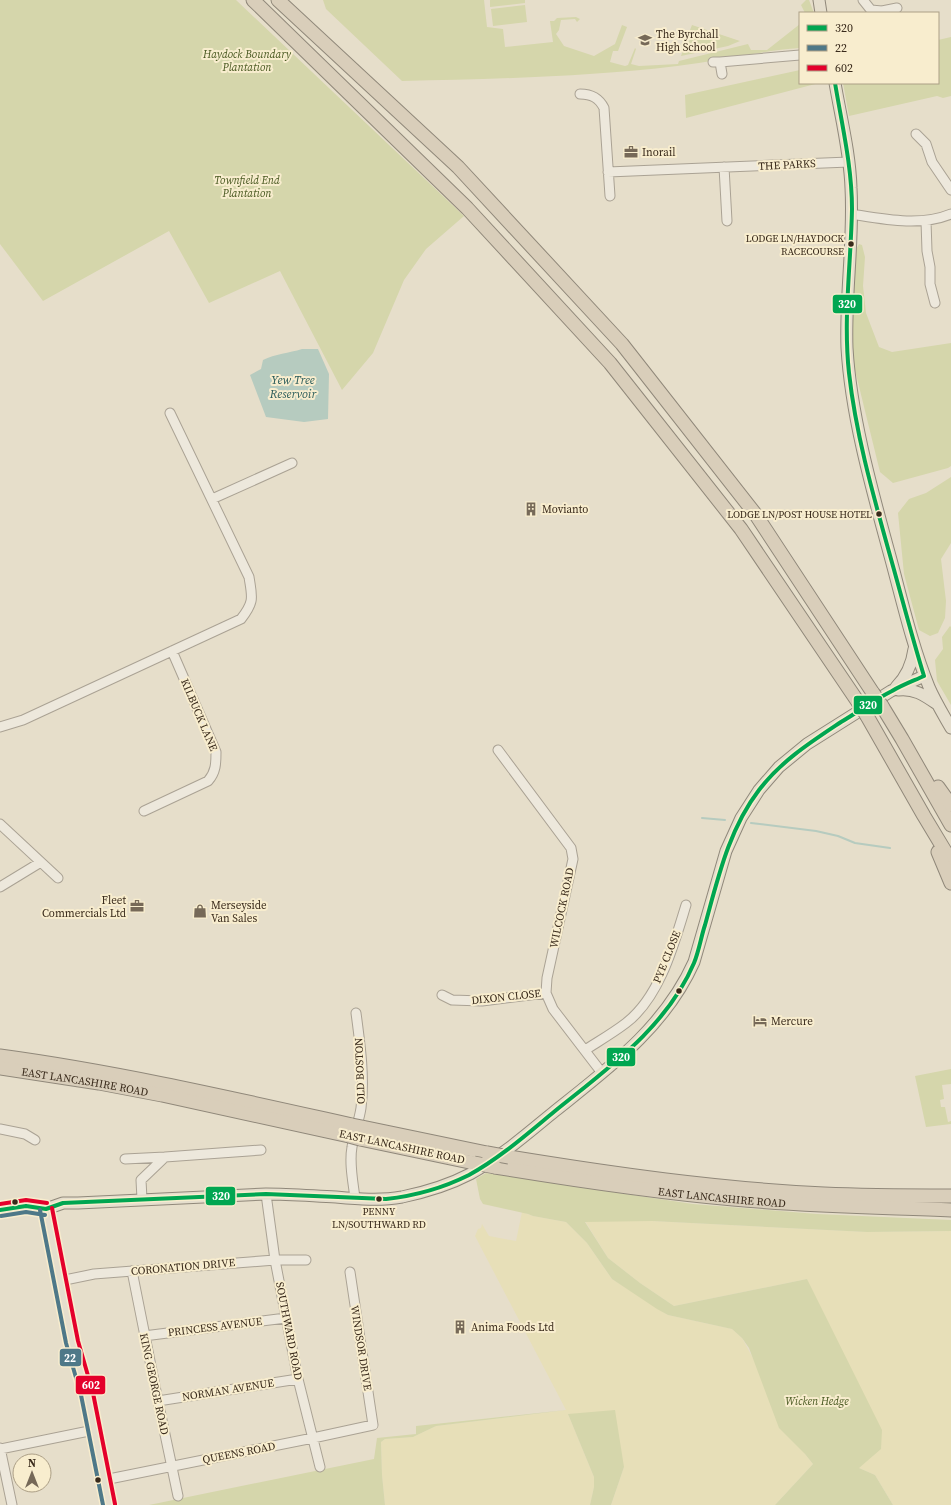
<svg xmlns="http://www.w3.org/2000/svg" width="951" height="1505" font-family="'Source Serif 4',serif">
<rect width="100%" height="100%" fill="#e6deca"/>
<path fill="#e7dfb8" d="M522 1212 533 1216 566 1222 587 1243 612 1279 668 1315 732 1329 742 1338 805 1454 813 1464 775 1505H611L624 1467 568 1414 594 1477V1487L590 1505H385L382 1475 381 1442 385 1439 413 1437 436 1426 566 1410 475 1236 478 1229 481 1228 482 1224 489 1236 516 1241Z
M585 1221H652L867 1232 951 1231V1505H893L875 1475 859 1468 807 1279 674 1306 640 1283 608 1258Z"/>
<path fill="#d5d6ab" d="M0 0H236L464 216 426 249 404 280 373 353 342 390 280 271 209 303 169 231 43 301 0 244Z
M323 0H484L487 27 503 29 505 47 553 42 550 21H554L557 18 576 17 580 19 577 22 575 19 561 20 559 30 556 34 564 46 594 56 615 44 622 25 627 27 618 51H613L610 62 625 66 628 65 635 48 636 49 631 64 639 66 678 64 679 61 748 44 751 50H767L800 24V48C759 51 718 61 677 66 586 77 493 79 402 81L326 9Z
M490 0H525V3L490 7Z
M806 0H809L814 13H805L801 5Z
M525 5 527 22 493 26 491 9Z
M692 25 740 41 728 46 681 56 686 41 689 42 691 36 688 35Z
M951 37V96L943 98 937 96 849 116 843 83H938V40Z
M800 70V83H819L686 118 685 95Z
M859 244 862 245 865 257 863 286 866 313 879 347 892 352 951 343V466L948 468 893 483 880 472 854 366 851 325V259Z
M951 477V543L941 559 946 601 945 618 938 633 930 636 919 630 904 574 898 513 909 499 926 493Z
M950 626 951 627V705L937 681 935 660 943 649 942 637Z
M951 1069V1084L942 1085 944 1099 940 1100 941 1107H945L948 1122 951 1121V1124L926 1127 915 1076Z
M486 1173 693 1204 817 1214 951 1220V1231L867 1232 652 1221 585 1222 608 1258 640 1283 674 1306 807 1279 882 1430 881 1449 859 1468 875 1475 893 1505H775L813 1464 805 1454 779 1428 749 1348 742 1338 732 1329 668 1315 657 1309 612 1279 587 1243 566 1222 533 1216 528 1214 483 1204 480 1199 476 1179Z
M566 1410 436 1426 413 1437 385 1439 381 1442 382 1475 385 1505H149L374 1459 377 1438 416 1434V1426Z
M615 1410 624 1467 611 1505H590L594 1487V1477L568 1414Z"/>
<path fill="#b6cbbf" d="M302 349H318L329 374 328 419 304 422 266 417 250 375 261 369 263 360C275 354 289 353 302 349Z"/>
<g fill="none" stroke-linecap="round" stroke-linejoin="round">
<path stroke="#b6cbbf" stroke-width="2" d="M702 818 725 820
M751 823 816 831 838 836 855 843 890 848"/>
<g stroke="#aaa294" stroke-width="11">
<path id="minor" d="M863 0 871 10 882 11 897 8
M713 62H720L722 74
M720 62 800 55
M580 94C592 94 599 98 604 108L610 196
M916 134 926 144 932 162 951 190
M724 167 727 221
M608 172 849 162
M851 214C883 219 920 227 951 214
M926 221 927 251 930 267V284L935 303
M212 499 292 463
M0 727 23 720 241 619C255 601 252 597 249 577L170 413
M498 750 571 848 573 859 547 978 546 993 553 1009 602 1073
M144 811 208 781C216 772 216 763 216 752L172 651
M0 824 58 878
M0 887 41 862
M442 995 452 1000 482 1001 546 993
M585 1050C599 1041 613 1033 626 1023 660 997 674 944 686 905
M0 1129 25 1134 35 1140
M165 1157 261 1150
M125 1159 165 1157 141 1180 142 1199
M266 1194 275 1260 298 1379 320 1467
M355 1198C353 1182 349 1163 352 1147 354 1134 359 1121 361 1108 365 1078 360 1043 356 1013
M132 1271 158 1401 178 1496
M60 1281 94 1274 275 1260H306
M144 1336 286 1318
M158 1401 298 1379
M0 1448 12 1505
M0 1449 94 1430
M104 1480 313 1438 373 1425 350 1272"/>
</g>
<g stroke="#90887a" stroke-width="13">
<path id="major" d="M819 0 821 13
M835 83C841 118 850 153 851 188 854 241 845 295 847 348 851 416 872 490 890 556 902 600 912 645 929 687 935 701 943 714 951 728
M896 687C907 676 912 664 914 649
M898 690C914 688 924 695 937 704
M46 1209 72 1342 87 1394 109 1505
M0 1210 26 1206 46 1209 63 1203H78L266 1194C290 1194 313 1196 336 1197 358 1199 380 1201 402 1197 426 1192 449 1185 470 1174 502 1156 528 1133 555 1111 609 1068 665 1027 694 962L726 851 741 818 759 790 779 767 807 744 891 691 924 676"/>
</g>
<g stroke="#90887a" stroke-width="15">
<g id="highway">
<path d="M253 0 467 208 610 363 741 529 858 702"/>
<path d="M278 0 458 167 622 344 756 515 873 693"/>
<path d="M882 706 902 739 951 825"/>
<path d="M867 716 924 816 951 861"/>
<path d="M938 787 951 805"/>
<path d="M938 852 951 883"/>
<path d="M0 1056C118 1072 235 1099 352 1125"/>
<path id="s1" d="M0 1068 99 1083 162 1095 349 1136"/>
<path d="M362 1127 487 1153"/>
<path d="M360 1139 474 1163"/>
<path d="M509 1157C613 1174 718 1189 824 1194 866 1196 909 1196 951 1196"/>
<path id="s2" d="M495 1167C574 1180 653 1192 733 1199 805 1206 878 1207 951 1210"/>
</g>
</g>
<use href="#minor" stroke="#ede8dc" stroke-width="9"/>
<use href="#major" stroke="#e5decd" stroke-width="11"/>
<use href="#highway" stroke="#d9ceba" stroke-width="13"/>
<g stroke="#90887a" stroke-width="15" stroke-linecap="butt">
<path id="highway-bridge" d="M873 693 882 706
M858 702 867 716
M352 1125 362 1127
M349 1136 360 1139
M487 1153 509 1157
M474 1163 495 1167"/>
</g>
<use href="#highway-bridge" stroke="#d9ceba" stroke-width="13"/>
<g stroke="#f8edce" stroke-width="7">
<path id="bus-1" d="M0 1210 26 1206 46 1209 63 1203 266 1194 386 1199C414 1196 443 1188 469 1175 500 1158 527 1134 555 1111 607 1069 667 1027 694 963 699 951 701 937 705 925 718 878 729 829 759 790 781 761 811 742 841 722 858 712 874 700 892 691 902 685 913 681 924 676 912 637 902 598 891 559 874 498 856 436 849 373 843 318 851 264 852 209 852 167 842 125 835 83"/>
</g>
<g stroke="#f8edce" stroke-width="7">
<path id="bus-2" d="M40 1210 66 1343 81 1395 103 1505
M1 1216 26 1212 45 1215"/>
</g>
<g stroke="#f8edce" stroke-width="7">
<path id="bus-3" d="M0 1204 26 1200 47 1203
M52 1208 78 1341 93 1393 115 1504"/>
</g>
<use href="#bus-1" stroke="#00a651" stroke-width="4"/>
<use href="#bus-2" stroke="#4e7888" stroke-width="4"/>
<use href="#bus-3" stroke="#e4002b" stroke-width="4"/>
</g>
<defs>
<g id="school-bare" transform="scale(1.08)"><path d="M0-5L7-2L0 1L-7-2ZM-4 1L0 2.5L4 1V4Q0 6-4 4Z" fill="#766958" stroke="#f8edce" stroke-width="2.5" paint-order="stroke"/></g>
<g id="office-bare" transform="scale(1.08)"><path d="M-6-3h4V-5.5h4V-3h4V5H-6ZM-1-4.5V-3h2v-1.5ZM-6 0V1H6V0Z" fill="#766958" stroke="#f8edce" stroke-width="2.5" paint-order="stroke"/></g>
<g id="building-bare" transform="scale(1.08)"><path d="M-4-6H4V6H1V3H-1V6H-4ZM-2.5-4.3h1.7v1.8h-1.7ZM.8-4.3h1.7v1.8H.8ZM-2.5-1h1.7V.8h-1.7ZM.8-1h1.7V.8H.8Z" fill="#766958" stroke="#f8edce" stroke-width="2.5" paint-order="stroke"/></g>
<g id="shop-bare" transform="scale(1.08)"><path d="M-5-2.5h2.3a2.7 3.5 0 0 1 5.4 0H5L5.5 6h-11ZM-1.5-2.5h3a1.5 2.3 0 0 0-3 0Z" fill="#766958" stroke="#f8edce" stroke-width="2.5" paint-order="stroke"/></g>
<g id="hotel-bare" transform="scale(1.08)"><path d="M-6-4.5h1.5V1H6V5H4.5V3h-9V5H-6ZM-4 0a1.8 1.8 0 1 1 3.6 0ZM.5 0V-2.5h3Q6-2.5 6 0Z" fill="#766958" stroke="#f8edce" stroke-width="2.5" paint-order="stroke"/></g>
</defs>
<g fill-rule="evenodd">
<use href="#school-bare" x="645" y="40"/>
<use href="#office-bare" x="631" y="152"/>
<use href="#building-bare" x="531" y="509"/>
<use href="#office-bare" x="137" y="906"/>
<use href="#shop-bare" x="200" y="911"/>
<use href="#hotel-bare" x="760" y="1021"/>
<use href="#building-bare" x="460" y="1327"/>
</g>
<g fill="#392a1b" stroke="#f8edce" stroke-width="1.5">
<circle cx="851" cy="244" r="3.5"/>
<circle cx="879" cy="514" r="3.5"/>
<circle cx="679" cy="991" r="3.5"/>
<circle cx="379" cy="1199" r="3.5"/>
<circle cx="15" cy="1202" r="3.5"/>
<circle cx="98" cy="1480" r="3.5"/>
</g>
<g text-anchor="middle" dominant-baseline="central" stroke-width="4" stroke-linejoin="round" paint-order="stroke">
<g font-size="10" fill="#392a1b" stroke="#f8edce" text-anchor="end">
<text x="844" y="238">LODGE LN/HAYDOCK<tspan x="844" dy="13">RACECOURSE</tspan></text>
<text x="872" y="514">LODGE LN/POST HOUSE HOTEL</text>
<text x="379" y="1211" text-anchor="middle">PENNY<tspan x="379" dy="13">LN/SOUTHWARD RD</tspan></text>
</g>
<g font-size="11" fill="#392a1b" stroke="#f8edce" text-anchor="start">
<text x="656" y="34">The Byrchall<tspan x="656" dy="13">High School</tspan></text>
<text x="642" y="152">Inorail</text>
<text x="542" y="509">Movianto</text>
<text x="126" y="900" text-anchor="end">Fleet<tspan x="126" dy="13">Commercials Ltd</tspan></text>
<text x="211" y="905">Merseyside<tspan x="211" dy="13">Van Sales</tspan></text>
<text x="771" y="1021">Mercure</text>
<text x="471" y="1327">Anima Foods Ltd</text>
</g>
<g font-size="11" font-style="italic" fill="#485820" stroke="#f8edce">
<text x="247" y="54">Haydock Boundary<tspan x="247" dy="13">Plantation</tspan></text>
<text x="247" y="180">Townfield End<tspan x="247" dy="13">Plantation</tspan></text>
<text x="817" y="1401">Wicken Hedge</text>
</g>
<g font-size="11" fill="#392a1b" stroke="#f8edce">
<text transform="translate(787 165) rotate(-3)">THE PARKS</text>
<text transform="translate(199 715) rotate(67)">KILBUCK LANE</text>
<text transform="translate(562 908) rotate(-78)">WILCOCK ROAD</text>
<text transform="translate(667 957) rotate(-68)">PYE CLOSE</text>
<text transform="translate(506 997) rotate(-6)">DIXON CLOSE</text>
<text transform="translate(360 1071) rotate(-92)">OLD BOSTON</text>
<text stroke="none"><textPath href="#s1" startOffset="86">EAST LANCASHIRE ROAD</textPath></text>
<text transform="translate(402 1147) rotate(12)">EAST LANCASHIRE ROAD</text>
<text stroke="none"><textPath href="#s2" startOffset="229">EAST LANCASHIRE ROAD</textPath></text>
<text transform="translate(183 1267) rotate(-5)">CORONATION DRIVE</text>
<text transform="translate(215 1327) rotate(-7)">PRINCESS AVENUE</text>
<text transform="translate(289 1331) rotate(79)">SOUTHWARD ROAD</text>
<text transform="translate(361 1348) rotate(81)">WINDSOR DRIVE</text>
<text transform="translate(154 1384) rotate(78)">KING GEORGE ROAD</text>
<text transform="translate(228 1390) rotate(-9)">NORMAN AVENUE</text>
<text transform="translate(239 1453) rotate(-11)">QUEENS ROAD</text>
</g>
<g font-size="12" font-style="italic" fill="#295b59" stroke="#f8edce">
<text x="293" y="380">Yew Tree<tspan x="293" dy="14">Reservoir</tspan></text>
</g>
</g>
<g stroke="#f8edce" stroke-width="1.5">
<rect x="832" y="294" width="31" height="20" rx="4" fill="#00a651"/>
<rect x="853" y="695" width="30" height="20" rx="4" fill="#00a651"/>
<rect x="606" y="1047" width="30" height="20" rx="4" fill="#00a651"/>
<rect x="205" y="1186" width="31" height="20" rx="4" fill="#00a651"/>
<rect x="59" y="1348" width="23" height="19" rx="4" fill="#4e7888"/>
<rect x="75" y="1375" width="31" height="20" rx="4" fill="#e4002b"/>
</g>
<g font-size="11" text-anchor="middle" font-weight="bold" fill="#fff">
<text x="847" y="308">320</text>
<text x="868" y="709">320</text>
<text x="621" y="1061">320</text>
<text x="221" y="1200">320</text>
<text x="70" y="1362">22</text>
<text x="91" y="1389">602</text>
</g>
<rect x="799" y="12" width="140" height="72" fill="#f8edce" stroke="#ac9f86"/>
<rect x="807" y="25" width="20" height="6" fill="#00a651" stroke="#ac9f86"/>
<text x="835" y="32" font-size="12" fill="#392a1b">320</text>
<rect x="807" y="45" width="20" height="6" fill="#4e7888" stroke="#ac9f86"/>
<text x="835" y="52" font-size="12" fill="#392a1b">22</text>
<rect x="807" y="65" width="20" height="6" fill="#e4002b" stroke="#ac9f86"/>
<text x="835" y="72" font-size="12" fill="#392a1b">602</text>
<g transform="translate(32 1473)"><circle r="19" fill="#f8edce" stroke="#ac9f86"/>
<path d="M0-3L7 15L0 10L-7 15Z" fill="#766958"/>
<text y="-6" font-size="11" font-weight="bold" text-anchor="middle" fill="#392a1b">N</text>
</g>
</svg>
